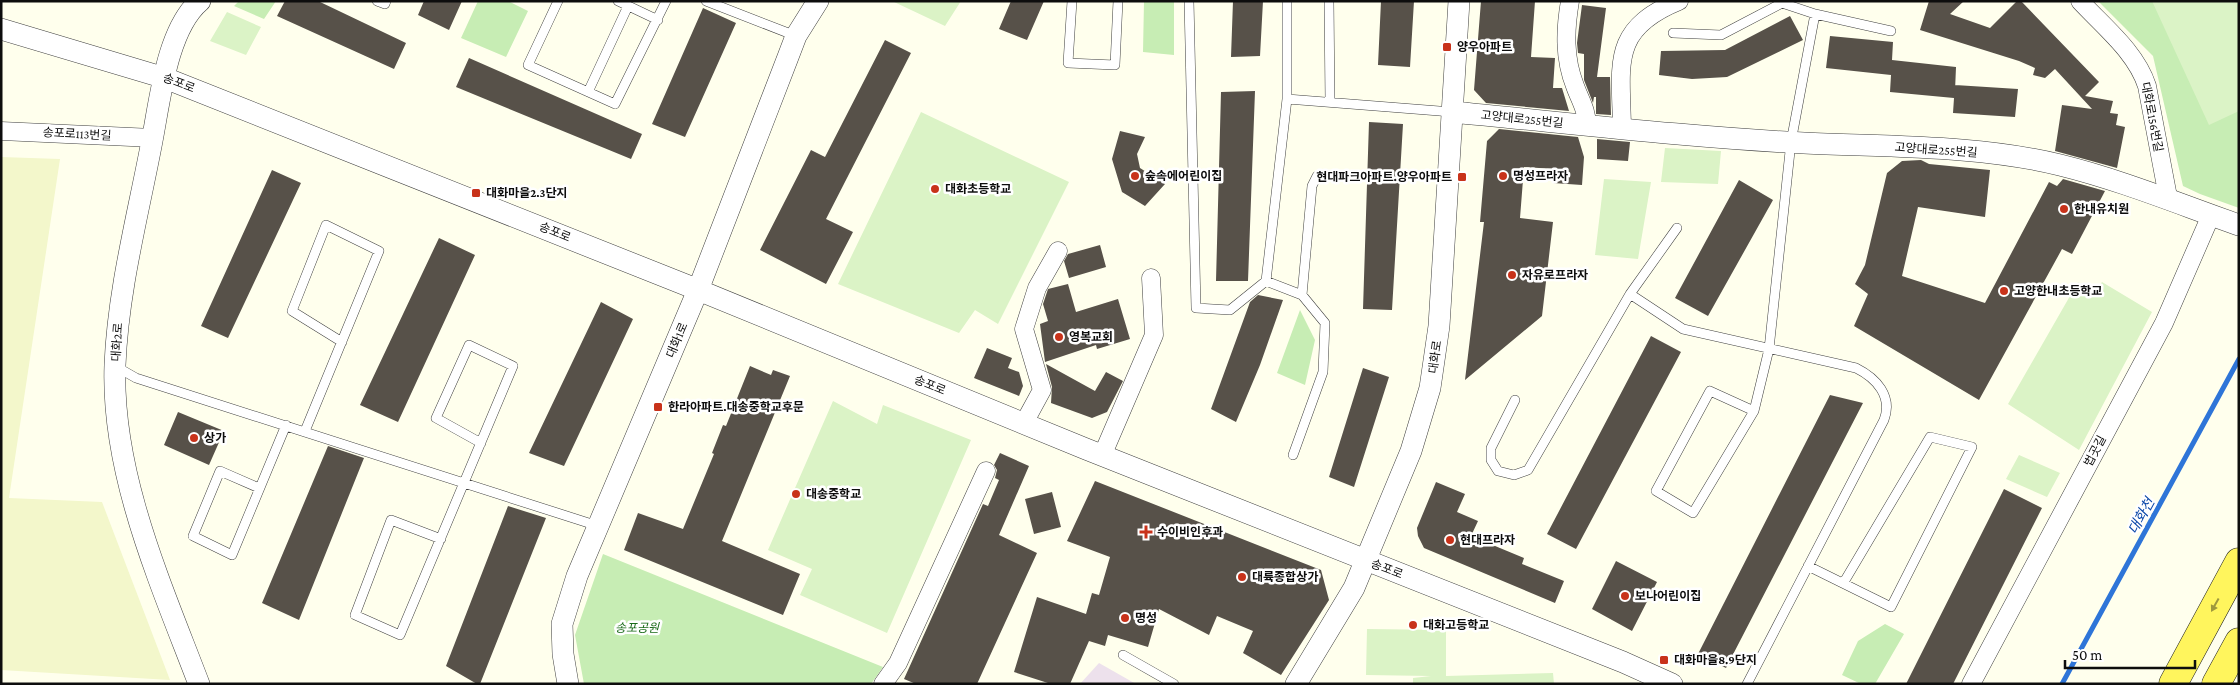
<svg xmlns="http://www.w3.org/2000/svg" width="2240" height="685" font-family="'Crimson Pro','Noto Sans KR',serif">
<rect width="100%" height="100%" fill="#ffffed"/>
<path fill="#ede1ec" d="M1099 663 1136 684H1080Z"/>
<path fill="#f3f7cb" d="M1 157 60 159 9 498 102 502 170 680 1 670Z"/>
<path fill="#c7edb4" d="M239 1H276L264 19 234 6Z
M478 1H508L528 11 506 57 461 38Z
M1144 1H1174V55L1143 52Z
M2098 1H2239V208L2200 194 2183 186 2153 56Z
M1300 310 1315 340 1305 385 1277 373Z
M603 554 883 667 871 684H584L575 635Z
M1885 624 1904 634 1875 684H1861L1842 675 1858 641Z"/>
<path fill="#dbf3c6" d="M892 1H961L945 26Z
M2152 1H2239V111L2209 125Z
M227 12 261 27 246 55 210 41Z
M921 112 1069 182 998 324 975 310 959 333 838 284Z
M1665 148 1721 151 1718 184 1661 182Z
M1604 179 1651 182 1638 259 1595 255Z
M2078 282 2095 292 2102 282 2152 312 2079 450 2008 404Z
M833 401 877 424 883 405 971 440 887 633 800 595 812 569 768 550Z
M2019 455 2060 473 2047 497 2006 479Z
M1367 629 1446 630V676L1553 673 1554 684H1413V678L1431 676 1366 675Z"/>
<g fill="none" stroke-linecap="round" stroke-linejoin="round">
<path stroke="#2e75d8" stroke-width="5" d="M2062 684 2239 359"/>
</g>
<path fill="#575149" d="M285 1H318L406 43 394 69 277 16Z
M424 1H462L449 30 418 15Z
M1011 1H1044L1027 40 999 29Z
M1233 1H1263L1260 56 1231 57Z
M1381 1H1414L1410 67 1378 65Z
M1481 1H1535L1531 57 1555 58 1553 88H1562L1569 111 1486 103 1474 90Z
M1929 1H1964L1950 14 1990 28 2017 1H2021L2099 82 2085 96 2113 101 2110 113 2118 114 2116 125 2125 127 2117 168 2055 151 2062 105 2092 109 2055 69 2045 78 2033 75 2035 68 2019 61 1920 30Z
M1582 5 1606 8 1597 77H1610L1611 115 1596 114V97H1594L1593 103 1584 80V54L1578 53 1577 43Z
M703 8 736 23 685 137 652 124Z
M1790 16 1803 40 1727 77 1692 79 1659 75 1661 51 1725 50Z
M1830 36 1893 42 1892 60 1956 67 1955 91V85L2018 89 2015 117 1953 113 1954 98 1890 92 1891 75 1826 68Z
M885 40 911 53 826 219 853 232 826 284 760 250 811 150 825 157Z
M469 58 642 134 631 159 456 87Z
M1255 91 1248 281H1216L1221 92Z
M1369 122 1403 124 1392 310 1363 309Z
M1499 129 1578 137 1584 157 1582 185 1553 183 1554 169 1524 167 1520 218 1553 222 1542 316 1465 380 1484 222H1480L1487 141Z
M1120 131 1145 137 1137 154 1140 168 1165 184 1145 206 1122 192 1112 159Z
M1597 139 1630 142 1628 161 1597 159Z
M1921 160 1929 164 1990 170 1985 217 1918 207 1902 276 1985 303 2049 182 2057 186 2063 179 2105 191 2072 254 2062 249 1979 400 1854 326 1868 294 1855 284 1865 265 1887 173 1902 161Z
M272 170 301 183 228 338 201 326Z
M1739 180 1773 200 1708 316 1675 298Z
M439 238 475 255 398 422 360 405Z
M1100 245 1106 267 1069 278 1064 261 1068 254Z
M1068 284 1076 312 1118 299 1130 339 1097 349 1096 345 1045 362 1040 324 1048 321 1043 304 1048 289Z
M1258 295 1283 300 1260 365 1236 422 1211 409 1250 302Z
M601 302 633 319 564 466 529 453Z
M1651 336 1681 352 1576 549 1547 534Z
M987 348 1012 358 1008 368 1019 372 1023 386 1019 396 974 378Z
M1046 364 1095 391 1106 372 1123 381 1107 412 1092 418 1051 403 1052 387Z
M750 366 771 375 773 370 790 376 722 541 800 574 783 615 624 550 638 513 683 529 714 454 712 453 723 425 726 426Z
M1363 368 1389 377 1354 487 1329 477Z
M1830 395 1863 403 1726 668 1698 654Z
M178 412 224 431 209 465 164 445Z
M328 446 364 458 299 620 262 603Z
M1000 453 1029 466 999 535 1037 553 977 684H916L904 679 983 504 988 506 999 480 995 478 997 470 994 465Z
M1095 481 1321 570 1329 600 1281 675 1243 653 1253 631 1217 616 1209 635 1159 609 1148 647 1108 635 1105 646 1089 641 1070 684H1051L1014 672 1037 597 1086 614 1092 593 1099 595 1110 557 1067 541Z
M1436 482 1465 494 1457 512 1478 521 1471 536 1524 558 1522 564 1564 581 1555 603 1424 548 1418 536 1417 528Z
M2004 489 2042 508 1953 684H1906Z
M1052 492 1061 527 1034 534 1025 499Z
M508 506 546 518 480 684H477L446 666Z
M1616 561 1657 582 1632 631 1592 609Z"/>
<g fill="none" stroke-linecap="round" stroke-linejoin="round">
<g stroke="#404040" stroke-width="10">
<path id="service" d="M377 1 385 4 386 1
M558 1 528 65 615 104 666 1
M618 1 658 20
M706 1 796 36
M1072 1 1068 63 1115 65 1118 1
M1189 1 1196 308 1230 310 1266 281 1302 295 1325 323 1323 372 1293 455
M1329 1 1330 102
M1673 33 1721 35 1782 3 1815 14 1891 31
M588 92 628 6
M1287 99 1452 112
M1266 281 1287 99V1
M1630 294 1683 329 1856 368C1876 378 1893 396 1884 420L1747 684
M1302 295 1312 186 1317 176
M115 366 136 378 598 526
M1515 400 1491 448V460L1498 471 1514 475 1528 470 1630 294 1677 228
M1754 411 1710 391 1656 491 1693 513 1754 411 1769 349 1791 142 1815 14
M305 431 379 251 326 225 292 311 342 342
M259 488 220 471 193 536 232 555 286 425
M441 539 391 520 355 615 400 635 513 366 469 345 436 418 481 443
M1808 566 1891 607 1972 447 1930 437 1844 582
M1123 655 1174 684"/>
</g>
<g stroke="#404040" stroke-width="19">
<path id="minor" d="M1570 1C1565 30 1564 58 1575 86 1580 100 1587 110 1587 126
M2080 1C2104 27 2136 52 2147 86L2168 197
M1622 128C1621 64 1610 29 1679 1
M1 131 153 138
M1024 423 1042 390 1024 329 1037 288 1058 251
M1102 456 1154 335 1151 278
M883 684 898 663 986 471
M1971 684 2164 323 2211 215"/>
</g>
<g stroke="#404040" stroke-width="22">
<path id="tertiary" d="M1 29 165 78 686 285 1086 449 1623 662 1672 684
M1452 112C1569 123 1686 137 1804 143 1887 147 1979 145 2060 165 2121 180 2179 204 2239 225
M199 684C161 584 111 474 115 365 118 290 138 215 152 141 160 100 167 29 200 1
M568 684 563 654 562 624 577 576 698 290 788 57 796 36 818 1
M1296 684 1354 588 1411 451 1430 388 1439 326 1459 1"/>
</g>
<g stroke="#1e1e1e" stroke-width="29">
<path id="primary" d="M2173 684 2239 562
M2216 684 2239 642"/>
</g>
<use href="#service" stroke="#fff" stroke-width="9"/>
<use href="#minor" stroke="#fff" stroke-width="18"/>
<use href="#tertiary" stroke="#fff" stroke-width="21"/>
<use href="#primary" stroke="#fff55d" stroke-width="28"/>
</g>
<defs><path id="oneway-solid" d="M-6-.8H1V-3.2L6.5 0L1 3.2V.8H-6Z" transform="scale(1.25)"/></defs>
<use fill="#9e983d" href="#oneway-solid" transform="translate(2215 605) rotate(119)"/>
<g fill="#c8321a" stroke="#fff" stroke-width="2">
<rect x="1442" y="42" width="10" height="10" rx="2.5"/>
<circle cx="1135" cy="176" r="5"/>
<circle cx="1503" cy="176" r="5"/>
<rect x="1457" y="172" width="10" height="10" rx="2.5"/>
<circle cx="935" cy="189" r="5"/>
<rect x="471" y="188" width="10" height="10" rx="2.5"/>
<circle cx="2064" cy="209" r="5"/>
<circle cx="1512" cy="275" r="5"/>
<circle cx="2004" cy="291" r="5"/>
<circle cx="1059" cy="337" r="5"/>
<rect x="653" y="402" width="10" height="10" rx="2.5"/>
<circle cx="194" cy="438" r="5"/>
<circle cx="796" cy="494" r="5"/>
<path d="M1143.5 524.5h5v5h5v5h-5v5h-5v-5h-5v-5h5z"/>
<circle cx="1450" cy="540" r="5"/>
<circle cx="1242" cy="577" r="5"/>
<circle cx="1625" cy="596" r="5"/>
<circle cx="1125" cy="618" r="5"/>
<circle cx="1413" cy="625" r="5"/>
<rect x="1659" y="655" width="10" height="10" rx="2.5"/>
</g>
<g text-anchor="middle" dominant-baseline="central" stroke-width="5" stroke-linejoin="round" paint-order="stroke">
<g font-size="12" font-weight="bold" fill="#0d0d0d" stroke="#fff" text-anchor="start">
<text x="1457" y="47">양우아파트</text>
<text x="1145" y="176">숲속에어린이집</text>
<text x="1513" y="176">명성프라자</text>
<text x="1452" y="177" text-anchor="end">현대파크아파트.양우아파트</text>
<text x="945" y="189">대화초등학교</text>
<text x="486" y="193">대화마을2.3단지</text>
<text x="2074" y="209">한내유치원</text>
<text x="1522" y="275">자유로프라자</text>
<text x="2014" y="291">고양한내초등학교</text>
<text x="1069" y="337">영복교회</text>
<text x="668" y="407">한라아파트.대송중학교후문</text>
<text x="204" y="438">상가</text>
<text x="806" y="494">대송중학교</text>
<text x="1157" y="532">수이비인후과</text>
<text x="1460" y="540">현대프라자</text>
<text x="1252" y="577">대륙종합상가</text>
<text x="1635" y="596">보나어린이집</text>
<text x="1135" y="618">명성</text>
<text x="1423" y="625">대화고등학교</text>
<text x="1674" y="660">대화마을8.9단지</text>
</g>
<g font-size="12" fill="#0d0d0d" stroke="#fff">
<text transform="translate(179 83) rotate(21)">송포로</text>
<text transform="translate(2152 117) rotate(79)">대화로156번길</text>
<text transform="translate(1522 119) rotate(6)">고양대로255번길</text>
<text transform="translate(77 134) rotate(3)">송포로113번길</text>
<text transform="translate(1936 150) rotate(4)">고양대로255번길</text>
<text transform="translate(555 232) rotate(22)">송포로</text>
<text transform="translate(677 340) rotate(-67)">대화1로</text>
<text transform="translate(117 342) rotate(-86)">대화2로</text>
<text transform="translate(1435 357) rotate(-82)">대화로</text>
<text transform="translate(930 385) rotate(22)">송포로</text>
<text transform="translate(2095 451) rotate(-62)">법곳길</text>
<text transform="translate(1387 569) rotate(21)">송포로</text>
</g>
<g font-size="12" font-style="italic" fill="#1a6a18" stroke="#fff">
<text x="637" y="628">송포공원</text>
</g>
<g font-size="14" font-style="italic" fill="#0c48a9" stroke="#fff">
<text transform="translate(2141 516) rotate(-61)">대화천</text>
</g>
</g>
<rect width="2240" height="685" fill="none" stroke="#0d0d0d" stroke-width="5"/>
<path d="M2065 660v8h130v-8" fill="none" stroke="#0d0d0d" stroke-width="2.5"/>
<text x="2072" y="660" font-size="15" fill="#0d0d0d" stroke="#ffffff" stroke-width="4" paint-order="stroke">50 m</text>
</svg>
